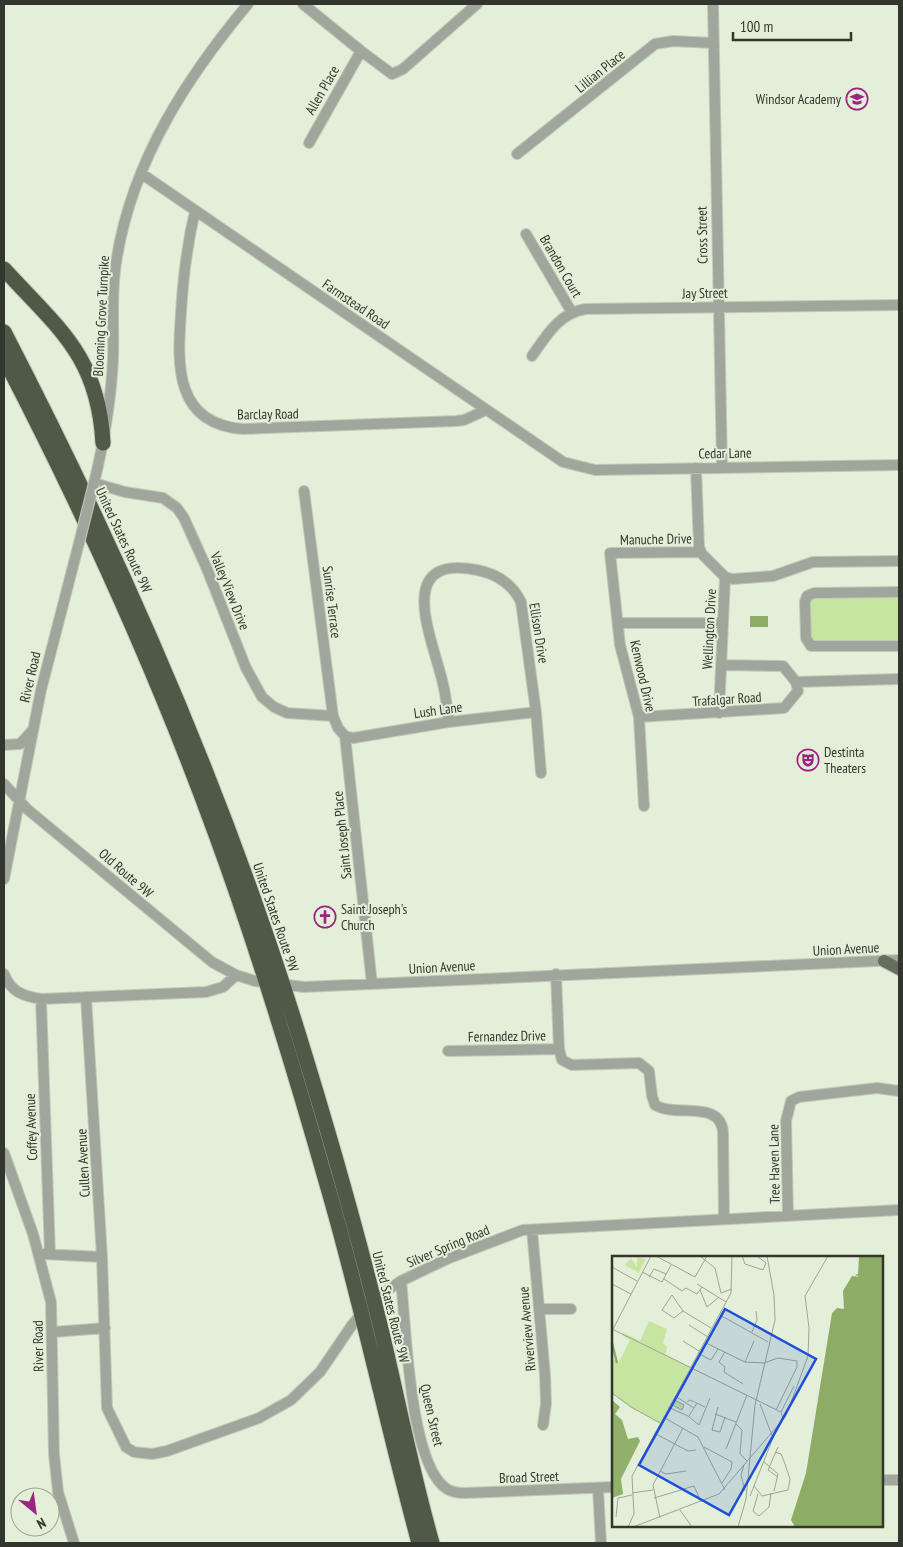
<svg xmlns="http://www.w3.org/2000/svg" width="903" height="1547" font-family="'PT Sans Narrow',sans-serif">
<rect width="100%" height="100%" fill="#e4efd9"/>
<path fill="#c5e5a1" d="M899 592V646H811L807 596Z"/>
<path fill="#8dac65" d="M750 616H768V627H750Z"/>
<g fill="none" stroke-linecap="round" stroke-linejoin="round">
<g stroke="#c0cab7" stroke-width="12">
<path id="minor" d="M248 4C187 77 133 160 117 257 111 290 114 325 113 359 111 401 104 442 94 483L125 492 163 498 177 508 184 518 207 569 246 668 262 697 274 707 287 713 333 716
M303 4 361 51 392 74 403 69 477 4
M713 4 722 467
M309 143 361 51
M517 154 655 44 673 41 712 43
M142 174 563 462 595 470 899 465
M195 211C187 245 183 278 181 313 177 366 175 424 243 429L456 421 464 420 486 410
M526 234 571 311
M532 356C547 335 558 314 585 309L899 305
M696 468 699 547 702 554 725 577 733 579 773 576 813 562 899 561
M304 491 333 716 338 728 345 736 372 984
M899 592 814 593 807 596 805 602 806 638 811 646H899
M618 623H723
M796 682 899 679
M719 713 725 577
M639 717 784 708 798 691 796 682 783 666 721 665
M449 722C447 709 446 696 443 684 434 642 391 553 477 570 497 574 512 583 521 602L536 712 541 773
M345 736 353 738 449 722 536 712
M4 745 20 744 32 731
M4 784 27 809 212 962 236 975 255 981 304 987 899 960
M644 806 639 717 620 645 610 553 701 552
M4 879 41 690 79 543
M4 974C11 992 23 996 41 999L206 992 223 987 236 975
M556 974 559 1049 562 1060 572 1065 639 1063 649 1071 652 1096 655 1105C676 1118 720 1099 723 1132L724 1219
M86 997 102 1257 107 1408 126 1447 134 1452 152 1454 167 1451 259 1418 291 1400 320 1372 352 1325 373 1300 401 1281 447 1259 523 1230 899 1210
M41 999 50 1254
M448 1051 559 1049
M4 1153 33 1234 51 1302 54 1454 58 1492 74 1543
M788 1216 786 1121 791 1101 799 1097 877 1088 899 1091
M532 1230 545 1375 546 1404 543 1425
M43 1254 102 1257
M401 1281C406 1324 409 1465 447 1489 452 1492 459 1493 465 1493L613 1487
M539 1309H571
M53 1332 105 1328
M882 1480H899
M598 1488 601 1543"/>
</g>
<g stroke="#c0cab7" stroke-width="14">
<path id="major" d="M884 961 899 969"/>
</g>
<g stroke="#c0cab7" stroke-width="17">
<path id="highway" d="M4 269C59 329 98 356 103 443
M4 332C121 558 224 792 299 1036 329 1133 357 1231 381 1329 398 1400 412 1473 432 1543
M4 358C84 512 156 670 215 832 258 949 294 1068 328 1188 362 1305 387 1425 419 1543"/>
</g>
<use href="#minor" stroke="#a1a69d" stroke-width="10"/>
<use href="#major" stroke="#656d5d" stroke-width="12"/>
<use href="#highway" stroke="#505847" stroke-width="15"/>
<g stroke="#c0cab7" stroke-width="12" stroke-linecap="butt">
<path id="minor-bridge" d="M79 543 94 483"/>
</g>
<use href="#minor-bridge" stroke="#a1a69d" stroke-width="10"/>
</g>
<defs>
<g id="school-ring" transform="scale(1.125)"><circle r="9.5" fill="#e4efd9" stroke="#9b2682" stroke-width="1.5"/><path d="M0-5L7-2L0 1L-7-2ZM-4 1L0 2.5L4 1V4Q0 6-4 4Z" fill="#9b2682"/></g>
<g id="theatre-ring" transform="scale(1.125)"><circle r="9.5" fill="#e4efd9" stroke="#9b2682" stroke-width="1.5"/><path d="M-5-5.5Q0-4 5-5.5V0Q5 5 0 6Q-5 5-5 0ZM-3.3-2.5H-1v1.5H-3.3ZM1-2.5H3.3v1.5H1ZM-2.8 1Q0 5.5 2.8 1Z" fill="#9b2682"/></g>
<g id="church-ring" transform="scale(1.125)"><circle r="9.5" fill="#e4efd9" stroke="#9b2682" stroke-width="1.5"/><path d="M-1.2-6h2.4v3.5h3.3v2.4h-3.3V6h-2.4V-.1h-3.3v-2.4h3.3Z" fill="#9b2682"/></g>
</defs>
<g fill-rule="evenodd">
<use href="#school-ring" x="857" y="99"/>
<use href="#theatre-ring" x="808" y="760"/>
<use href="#church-ring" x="325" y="917"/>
</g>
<g text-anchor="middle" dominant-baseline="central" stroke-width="4" stroke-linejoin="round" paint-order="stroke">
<g font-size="14" fill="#32362e" stroke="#e4efd9">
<text transform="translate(600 71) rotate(-39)">Lillian Place</text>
<text transform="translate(322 90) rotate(-60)">Allen Place</text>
<text transform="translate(702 235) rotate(-91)">Cross Street</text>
<text transform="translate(561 266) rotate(60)">Brandon Court</text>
<text transform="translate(705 293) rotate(-1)">Jay Street</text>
<text transform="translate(356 304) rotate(34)">Farmstead Road</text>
<text transform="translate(101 316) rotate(-87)">Blooming Grove Turnpike</text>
<text transform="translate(268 414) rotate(-1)">Barclay Road</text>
<text transform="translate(725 453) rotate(-1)">Cedar Lane</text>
<text transform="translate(656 539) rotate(-1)">Manuche Drive</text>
<text transform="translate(124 540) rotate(65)">United States Route 9W</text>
<text transform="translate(230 591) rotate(68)">Valley View Drive</text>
<text transform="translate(332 602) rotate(83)">Sunrise Terrace</text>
<text transform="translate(709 629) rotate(-87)">Wellington Drive</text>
<text transform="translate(539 633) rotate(81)">Ellison Drive</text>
<text transform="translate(643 676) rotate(77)">Kenwood Drive</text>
<text transform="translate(30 677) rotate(-77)">River Road</text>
<text transform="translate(727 699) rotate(-4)">Trafalgar Road</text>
<text transform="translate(438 710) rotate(-8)">Lush Lane</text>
<text transform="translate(342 835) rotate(-96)">Saint Joseph Place</text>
<text transform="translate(126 873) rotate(41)">Old Route 9W</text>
<text transform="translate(276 917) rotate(71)">United States Route 9W</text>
<text transform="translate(846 949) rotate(-3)">Union Avenue</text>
<text transform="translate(442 967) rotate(-3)">Union Avenue</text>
<text transform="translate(507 1036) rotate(-1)">Fernandez Drive</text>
<text transform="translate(31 1127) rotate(-92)">Coffey Avenue</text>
<text transform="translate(83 1163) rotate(-93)">Cullen Avenue</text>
<text transform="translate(774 1164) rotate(-91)">Tree Haven Lane</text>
<text transform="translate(448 1246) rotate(-23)">Silver Spring Road</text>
<text transform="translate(391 1307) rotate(76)">United States Route 9W</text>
<text transform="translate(527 1329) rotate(-95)">Riverview Avenue</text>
<text transform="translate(38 1346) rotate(-91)">River Road</text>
<text transform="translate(432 1415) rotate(77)">Queen Street</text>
<text transform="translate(529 1477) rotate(-2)">Broad Street</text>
</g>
<g font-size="14" fill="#32362e" stroke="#e4efd9" text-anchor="start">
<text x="841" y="99" text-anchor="end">Windsor Academy</text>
<text x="824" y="752">Destinta<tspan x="824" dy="16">Theaters</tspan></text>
<text x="341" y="909">Saint Joseph's<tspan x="341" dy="16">Church</tspan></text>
</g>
</g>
<g transform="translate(612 1256)">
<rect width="271" height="271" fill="#e4efd9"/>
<path d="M25 1 34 3 27 17 13 9 19 2 25 11ZM37 65 55 73 51 87 55 91 54 98 45 94 78 111 61 142 72 149 70 154 58 148 48 167 18 151 0 137V103L7 106 18 84 10 79 12 77 28 85Z" fill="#c5e5a1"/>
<path d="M0 144 8 151 3 158 10 164 16 183 26 181 28 185 9 223 11 238 0 242Z" fill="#91b16a"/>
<path d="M247 0H271V271H183L179 264 194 217 220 57 225 52 232 53 231 35 240 20 247 21 243 19 246 18Z" fill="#8dac65"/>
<path fill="none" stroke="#8dac65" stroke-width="2.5" d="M0 87 5 107"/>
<path fill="none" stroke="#9da595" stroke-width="1" d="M44 0 83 21 95 0M130 0 133 8 151 14 154 7 145 0M89 1 103 12 109 37 120 33M0 11 25 25M30 16 50 26 59 9M37 21 42 13 54 18M52 23 70 35 74 32 85 38 90 31M0 28 19 38M85 28 114 46M88 34 95 51 106 42M71 55 60 39 50 54 62 62 71 55 99 72M108 59 156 86M77 69 96 81M0 73 169 156 171 163M1 73 39 0M140 76 145 64 144 55M71 85 87 95M94 87 133 106 152 107 166 102 185 105V111L164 154M113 96 107 106 113 111 112 116 131 128M87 98 99 104 106 93M133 106 142 85M0 137 19 151 48 167M63 140 82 152M75 146 78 144 93 151M58 148 70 154 72 149 61 143M56 151 76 160 87 169 98 142M106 151 100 174 108 176 113 161M169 156 182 130M103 158 124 166M77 160 85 147M51 161 86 181 113 234M124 168 130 174 128 198 135 205M42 177 76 195 84 194M92 191 120 206 119 213 110 227M166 191 156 214 166 221M114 193 135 139M152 206 166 218 162 235M132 209 129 219 133 235M48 215 54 218 74 215M142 230 150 240 176 234 178 223 173 208 169 198 163 196M20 237 41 234M146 238 141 255 147 260 157 251 159 237M138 240 161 182 148 148M42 242 82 230 89 246M68 254 80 271M4 261 6 242 20 239M48 262 41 229 71 172M16 271 22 258 20 220 119 37 120 0M21 271 107 238 174 160 196 100 197 72 193 40 216 0M126 271 134 243 143 149 163 64 162 39 155 0"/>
<path fill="#1d4ed8" fill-opacity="0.15" stroke="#1d4ed8" stroke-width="2.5" d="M113 53 204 103 117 259 27 209Z"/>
<rect width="271" height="271" fill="none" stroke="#32362e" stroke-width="2.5"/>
</g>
<rect width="903" height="1547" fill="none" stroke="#32362e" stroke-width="10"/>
<g transform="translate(35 1512) rotate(151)"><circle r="24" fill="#e4efd9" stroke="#9da595"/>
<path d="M0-4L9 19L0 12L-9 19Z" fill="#9b2682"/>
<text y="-8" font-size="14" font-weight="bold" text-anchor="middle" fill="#32362e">N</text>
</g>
<path d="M733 32v8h118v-8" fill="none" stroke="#32362e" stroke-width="2.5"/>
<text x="740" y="32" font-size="15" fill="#32362e" stroke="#e4efd9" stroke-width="4" paint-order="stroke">100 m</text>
</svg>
